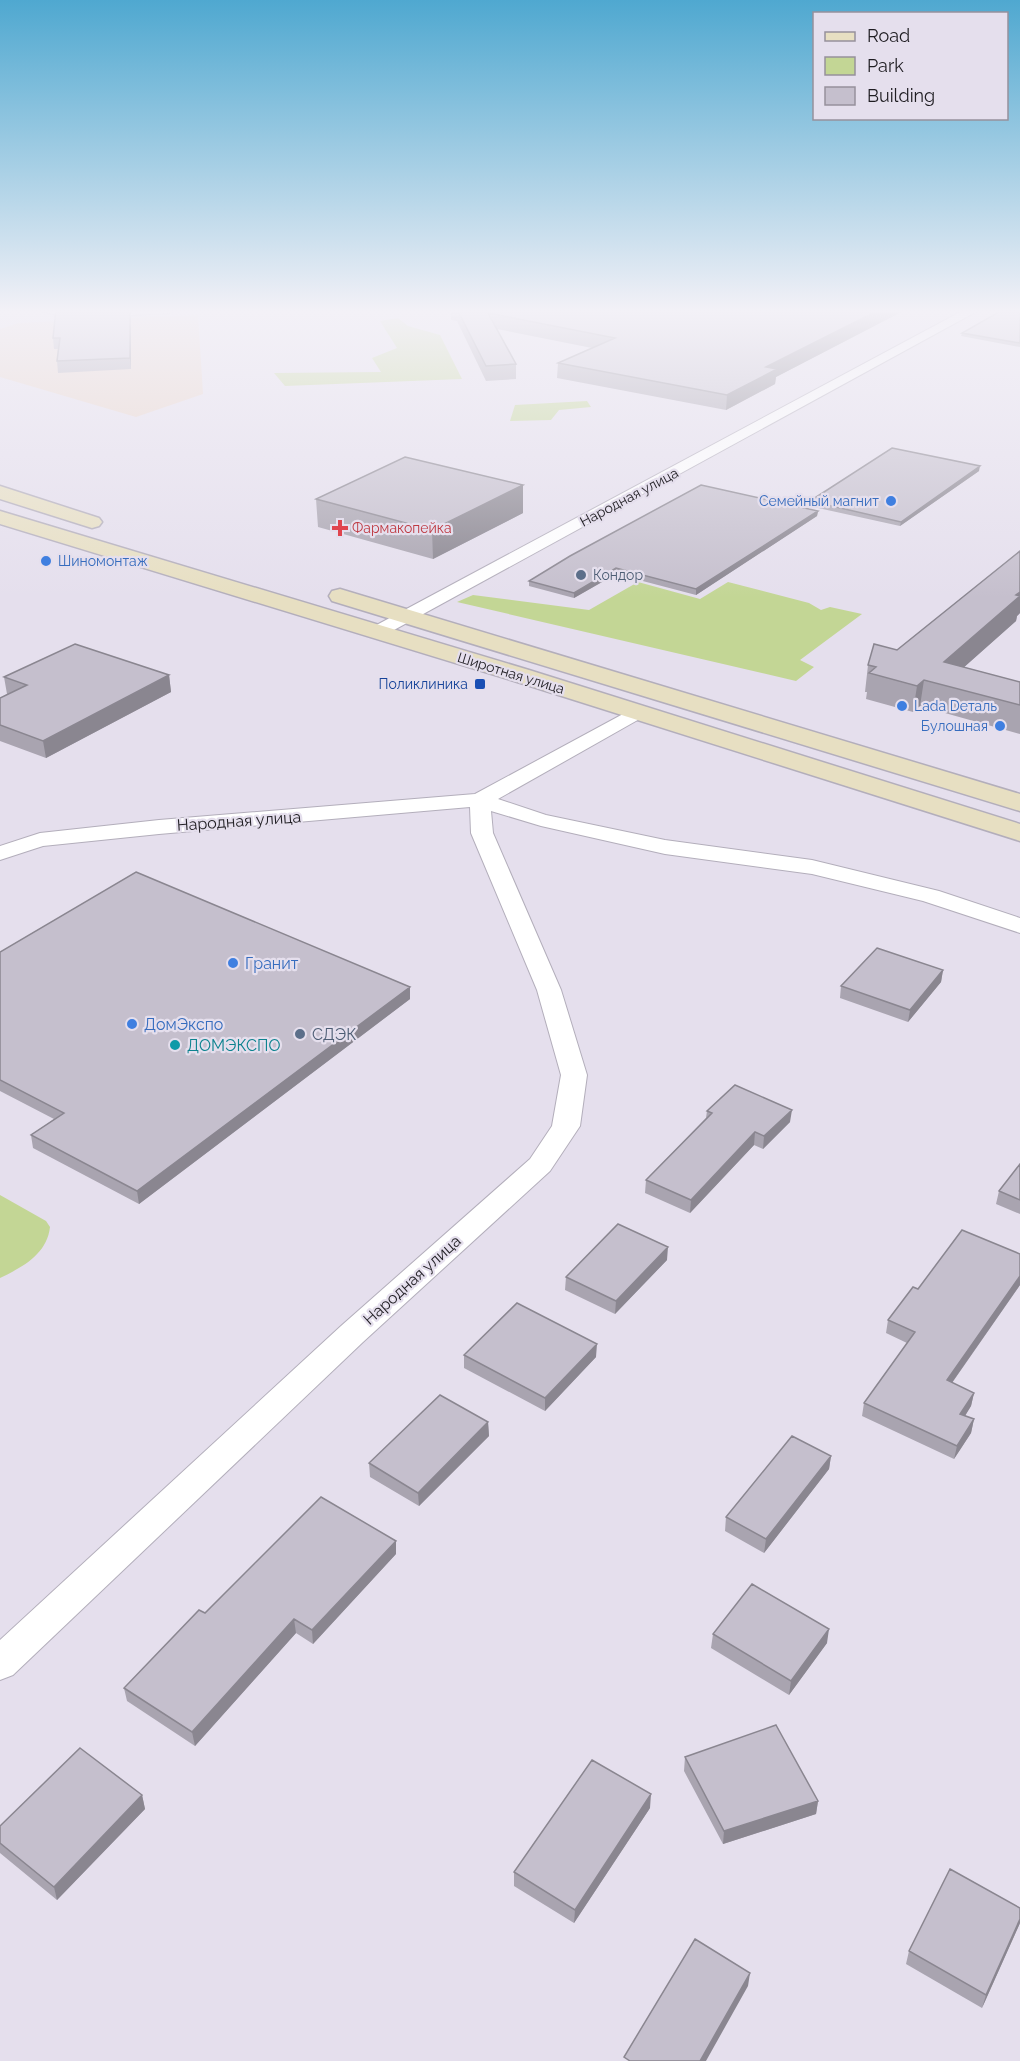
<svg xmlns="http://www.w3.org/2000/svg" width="1020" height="2061" font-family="Raleway,sans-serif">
<rect width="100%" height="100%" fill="#e5dfed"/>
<path fill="#e9d3c7" d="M198 315 203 394 136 417 0 377V329L19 323Z"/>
<path fill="#c3d695" d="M398 318 408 326 440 335 462 379 285 386 274 373 381 372 372 358 397 348 380 321Z
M587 401 591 407 559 410 551 420 510 421 515 405Z
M638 582 700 599 728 582 809 603 821 610 830 607 862 614 800 660 814 667 796 681 457 602 473 595 589 610Z
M0 1195 46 1221 50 1227C47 1254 23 1267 0 1278Z"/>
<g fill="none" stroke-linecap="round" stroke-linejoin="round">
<g stroke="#b3aebb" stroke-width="2">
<path id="minor" d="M33 309H176L170 313 70 318Z
M966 309H981L383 636H371L368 632 371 628Z
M636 707 646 713 643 717 498 799 546 815 665 840 812 860 939 891 1020 918V933L923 901 812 874 665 854 541 826 491 811 493 833 561 990 587 1075 580 1126 550 1171 363 1342 13 1675 0 1680V1640L341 1326 530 1159 552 1126 561 1075 537 990 471 833 470 807 159 834 43 846 0 860V846L40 833 159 820 475 794Z"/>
</g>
<g stroke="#b3aebb" stroke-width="3">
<path id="secondary" d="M0 486 99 518 102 522 99 526 92 528 0 499Z
M0 511 529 670 1020 824V841L511 680 0 524Z
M340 589 1020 794V811L332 601 329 596 332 591Z"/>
</g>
<use href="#minor" fill="#fff" fill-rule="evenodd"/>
<use href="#secondary" fill="#e7dfc2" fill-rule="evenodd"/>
</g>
<path fill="#a9a4b0" d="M451 309H907L776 377 775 384 726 410 557 378 558 363 592 348 497 329 516 364V379L486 381 457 321 451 320Z
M1020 309V347L961 336 962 333Z
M131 317V369L58 373 57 361 58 349H54L53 338Z
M979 471 900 526 809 506 810 501Z
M523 485V513L433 559 318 527 316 499Z
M818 511 817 516 696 595 616 574 574 598 529 586V581Z
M1020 551V613L1017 616 1016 621 964 667 1020 682V734L920 706 913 712 866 699 867 692H865L868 665 897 650Z
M169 675 171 692 46 758 0 741V698L7 694 4 677Z
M0 952 410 987V999L139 1204 33 1148 31 1135 54 1119 0 1091Z
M943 970 941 982 908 1022 840 998 841 986Z
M707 1111 790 1122 763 1149 754 1145 690 1213 645 1193 646 1180 706 1118Z
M1020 1164V1214L996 1204 999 1191Z
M1020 1254V1285L952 1383 974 1393 971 1406 965 1416 974 1419 971 1433 954 1459 862 1416 864 1403 907 1343 886 1333 888 1320 918 1289Z
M667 1260 615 1314 565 1290 566 1277Z
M464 1355 596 1357 545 1411 464 1368Z
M488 1422 489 1436 419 1506 370 1477 369 1463Z
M831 1456 829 1469 764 1553 725 1531 726 1517Z
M396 1554 313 1644 296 1633 195 1746 127 1701 124 1688 205 1613Z
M713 1634 827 1643 789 1695 711 1648Z
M685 1757 818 1801 816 1814 723 1844 684 1771Z
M142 1795 145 1809 57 1900 0 1853V1826Z
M650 1808 574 1923 514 1886V1872Z
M1020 1923 982 2008 906 1964 909 1951Z"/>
<path fill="#8a8690" d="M130 309 131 317V369L130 358Z
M881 309H907L776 377 775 384 726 410 727 395 766 367Z
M980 466 979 471 900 526 901 522Z
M523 485V513L433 559 432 530Z
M818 511 817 516 696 595V589Z
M616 568V574L574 598V593Z
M1020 592V613L1017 616 1016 621 944 685V662Z
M169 675 171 692 46 758 43 741Z
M924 680 920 706 913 712 917 686Z
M943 970 941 982 908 1022 910 1010Z
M410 987V999L139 1204 137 1191Z
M792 1110 790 1122 763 1149 764 1136Z
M755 1132 754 1145 690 1213 691 1200Z
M668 1247 667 1260 615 1314 616 1301Z
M1020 1276V1285L944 1394 947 1380Z
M597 1344 596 1357 545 1411V1398Z
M974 1393 971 1406 958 1427 960 1414Z
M974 1419 971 1433 954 1459 957 1446Z
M488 1422 489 1436 419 1506 418 1493Z
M831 1456 829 1469 764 1553 766 1539Z
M396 1541V1554L313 1644 312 1630Z
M294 1619 296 1633 195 1746 192 1732Z
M829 1629 827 1643 789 1695 791 1681Z
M651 1794 650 1808 574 1923 575 1910Z
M142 1795 145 1809 57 1900 54 1887Z
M818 1801 816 1814 723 1844 724 1831Z
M1020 1919V1923L982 2008 986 1995Z
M750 1973 748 1986 706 2061H700Z"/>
<path fill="#c5bfcd" stroke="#8a8690" stroke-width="1.5" d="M56 309H130V358L57 361 60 338H53Z
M457 309H881L766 367 777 369 727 395 558 363 615 338 488 313 516 364 486 366Z
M1004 309H1020V343L962 333Z
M892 448 980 466 901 522 810 501Z
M405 457 523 485 432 530 316 499Z
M701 485 818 511 696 589 616 568 574 593 529 581 570 556Z
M1020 551V592L1016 595 1020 596 944 662 1020 682V705L924 680 917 686 869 673 876 667 868 665 874 644 897 650Z
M75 644 169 675 43 741 0 725V698L27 685 4 677Z
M136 872 410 987 137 1191 31 1135 64 1113 0 1080V952Z
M877 948 943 970 910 1010 841 986Z
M735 1085 792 1110 764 1136 755 1132 691 1200 646 1180 712 1113 707 1111Z
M1020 1164V1200L999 1191Z
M618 1224 668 1247 616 1301 566 1277Z
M962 1230 1020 1254V1276L947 1380 974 1393 960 1414 974 1419 957 1446 864 1403 915 1332 888 1320 913 1287 918 1289Z
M517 1303 597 1344 545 1398 464 1355Z
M440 1395 488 1422 418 1493 369 1463Z
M792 1436 831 1456 766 1539 726 1517Z
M321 1497 396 1541 312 1630 294 1619 192 1732 124 1688 199 1610 205 1613Z
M752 1584 829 1629 791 1681 713 1634Z
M776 1725 818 1801 724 1831 685 1757Z
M80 1748 142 1795 54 1887 0 1843V1826Z
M592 1760 651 1794 575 1910 514 1872Z
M950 1869 1020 1908V1919L986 1995 909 1951Z
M695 1939 750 1973 700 2061H630L624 2057Z"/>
<linearGradient id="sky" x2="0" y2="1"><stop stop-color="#4fa8d0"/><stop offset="0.52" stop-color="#f3f1f7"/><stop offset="1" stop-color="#f3f1f7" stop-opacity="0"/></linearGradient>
<rect width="1020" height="598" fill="url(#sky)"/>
<g fill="#3f7fe0" stroke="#e5dfed" stroke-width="2">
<circle cx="891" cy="501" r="6"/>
<circle cx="46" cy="561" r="6"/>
<circle cx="902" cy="706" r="6"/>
<circle cx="1000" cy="726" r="6"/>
<circle cx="233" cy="963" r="6"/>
<circle cx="132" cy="1024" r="6"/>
</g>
<path fill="#e0444e" stroke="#e5dfed" stroke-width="2" d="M337 519h6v6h6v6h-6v6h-6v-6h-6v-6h6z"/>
<g fill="#5c6f8a" stroke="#e5dfed" stroke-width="2">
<circle cx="581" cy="575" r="6"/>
<circle cx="300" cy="1034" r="6"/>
</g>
<rect fill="#1a4fb4" stroke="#e5dfed" stroke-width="2" x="474" y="678" width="12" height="12" rx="3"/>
<circle fill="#0f9aa8" stroke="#e5dfed" stroke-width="2" cx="175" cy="1045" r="6"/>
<g text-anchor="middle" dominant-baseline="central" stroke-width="4.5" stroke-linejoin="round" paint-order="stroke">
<g font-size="14" fill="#1f1d22" stroke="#e5dfed">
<text transform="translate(629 497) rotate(-28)">Народная улица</text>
<text transform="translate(511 673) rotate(17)">Широтная улица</text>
</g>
<g font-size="14" fill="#366cbe" stroke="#e5dfed" text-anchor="end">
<text x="879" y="501">Семейный магнит</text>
<text x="58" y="561" text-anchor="start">Шиномонтаж</text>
<text x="914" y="706" text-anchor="start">Lada Dеталь</text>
<text x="988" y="726">Булошная</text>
</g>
<g font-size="14" fill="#be3a42" stroke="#e5dfed" text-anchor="start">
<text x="352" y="528">Фармакопейка</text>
</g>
<g font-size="14" fill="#4e5e75" stroke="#e5dfed" text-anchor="start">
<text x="593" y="575">Кондор</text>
</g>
<g font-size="14" fill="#164399" stroke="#e5dfed" text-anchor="end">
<text x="468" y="684">Поликлиника</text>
</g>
<g font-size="16" fill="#1f1d22" stroke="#e5dfed">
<text transform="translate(239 821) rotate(-4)">Народная улица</text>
<text transform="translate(412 1280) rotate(-42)">Народная улица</text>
</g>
<g font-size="16" fill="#366cbe" stroke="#e5dfed" text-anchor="start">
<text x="245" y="963">Гранит</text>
<text x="144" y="1024">ДомЭкспо</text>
</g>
<g font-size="16" fill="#4e5e75" stroke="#e5dfed" text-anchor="start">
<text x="312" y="1034">СДЭК</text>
</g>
<g font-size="16" fill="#0d838f" stroke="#e5dfed" text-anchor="start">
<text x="187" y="1045">ДОМЭКСПО</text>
</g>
</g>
<rect x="813" y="12" width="195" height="108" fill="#e5dfed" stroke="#96919c" stroke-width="1.5"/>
<rect x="825" y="32" width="30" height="9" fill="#e7dfc2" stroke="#96919c" stroke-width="1.5"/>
<text x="867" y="42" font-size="18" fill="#1f1d22">Road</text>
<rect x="825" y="57" width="30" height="18" fill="#c3d695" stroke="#96919c" stroke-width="1.5"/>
<text x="867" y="72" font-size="18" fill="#1f1d22">Park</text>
<rect x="825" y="87" width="30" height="18" fill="#c5bfcd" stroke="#96919c" stroke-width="1.5"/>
<text x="867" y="102" font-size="18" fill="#1f1d22">Building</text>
</svg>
